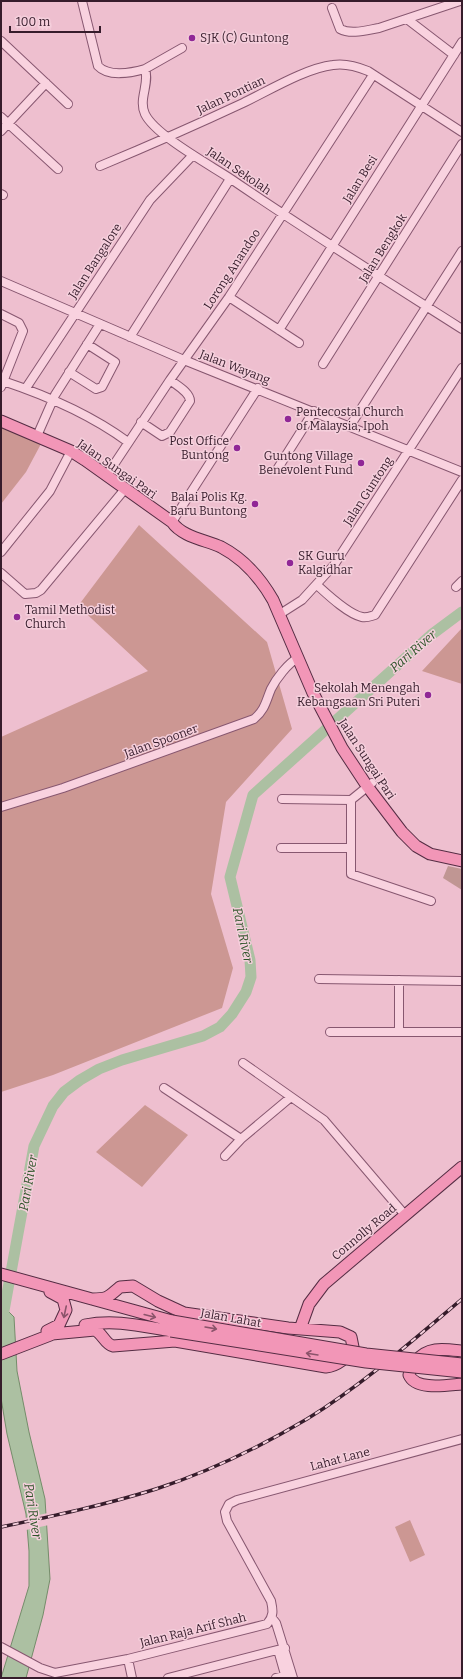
<svg xmlns="http://www.w3.org/2000/svg" width="463" height="1679" font-family="Bitter,serif">
<rect width="100%" height="100%" fill="#eebfcf"/>
<path fill="#cc9793" d="M1 426 42 442 26 472 1 504Z
M139 525 267 642 292 729 226 802 211 894 233 968 222 1008 53 1075 1 1092V737L148 671 78 606Z
M462 628V684L422 671Z
M145 1105 188 1135 142 1187 96 1152Z
M410 1520 425 1555 410 1562 395 1527Z"/>
<path fill="#c09693" d="M448 866 462 869V890L443 878Z"/>
<path fill="#acc0a2" stroke="#748d6a" d="M4 1307 14 1317 17 1371 29 1432 45 1499 50 1579 43 1615 26 1678H1L29 1586V1551L26 1514 7 1434 1 1398V1309Z"/>
<path fill="#eebfcf" d="M48 1513 49 1525 26 1530 25 1518Z"/>
<g fill="none" stroke-linecap="round" stroke-linejoin="round">
<path stroke="#acc0a2" stroke-width="11" d="M1 1327 34 1146 53 1106 64 1092 80 1080 99 1069 122 1060 203 1036 220 1027 232 1014 246 992 251 977 250 960 230 877 253 795 431 635 462 612"/>
<g stroke="#875770" stroke-width="10">
<path id="minor" d="M82 1 98 66C108 77 131 73 145 69 150 84 138 99 145 114 155 135 210 165 231 179 307 231 385 280 462 329
M332 8 340 29C351 35 367 30 379 28L460 1
M407 19 454 55
M1 41 68 104
M145 69 182 48
M1 117 58 169
M1 131 46 83
M100 166C148 146 196 125 243 103 268 91 306 68 333 65 345 63 356 66 368 71L462 132
M1 194 3 195
M1 281 184 360 462 472
M229 297 299 343
M1 314 19 323 23 331 1 387
M279 330 462 42
M130 337 230 179
M323 364 462 144
M69 372 96 389 102 387 115 362 87 344
M3 381C48 396 90 414 128 442
M26 388 150 200 193 155
M141 422 162 436 170 432 190 401C190 392 176 385 170 380
M350 426 462 251
M37 436 55 395 100 324
M278 468 314 411
M107 475 170 380 229 297 373 75
M172 522 258 388
M1 552 50 491 71 451
M1 573 25 594 36 593 41 590 125 489
M317 585C328 595 348 614 362 617 367 618 371 616 375 615L462 480
M456 587 462 581
M280 614 302 600 334 565 462 368
M372 783 351 800V874L431 901
M282 799 351 800
M1 807 63 788 254 719C265 710 266 701 271 689 276 679 288 663 298 658
M281 848H351
M319 979 462 981
M330 1032H462
M399 1032V980
M243 1063 324 1120 405 1215
M164 1088 241 1139
M225 1156 241 1139 291 1097
M272 1618 276 1623 293 1678
M1 1647 40 1668 55 1673 128 1659 267 1624C274 1616 273 1610 271 1601L227 1521 225 1512 229 1504 237 1500 462 1439
M278 1650 286 1678
M128 1659 132 1678
M168 1678 285 1648
M276 1678 285 1676"/>
</g>
<g stroke="#542c43" stroke-width="13">
<path id="major" d="M1 421 71 451 85 460 172 522C182 537 206 540 221 547 244 559 261 579 273 600L313 693 342 748 367 786 402 832 416 846 430 854 462 861
M1 1274 172 1321
M85 1325C115 1319 141 1326 171 1331
M300 1329 309 1304 324 1284 462 1167
M47 1331 59 1325 66 1310 63 1299 50 1292
M52 1334 95 1330C103 1334 105 1344 113 1346L175 1341 326 1367C337 1366 349 1357 353 1347L351 1337 340 1332 288 1328 184 1313 158 1301 133 1286 120 1287C108 1297 109 1299 92 1299
M462 1351C444 1349 428 1346 416 1361 412 1366 410 1369 409 1375 416 1391 448 1385 462 1384
M1 1354 58 1332"/>
</g>
<use href="#minor" stroke="#f9d2df" stroke-width="8"/>
<use href="#major" stroke="#f296b7" stroke-width="11"/>
<g stroke="#361c2b" stroke-width="3.5">
<path id="rail" d="M1 1527C53 1516 105 1505 156 1489 208 1472 260 1447 307 1419 362 1385 412 1341 462 1299"/>
</g>
<use href="#rail" stroke="#f5cfdc" stroke-width="2" stroke-dasharray="6" stroke-linecap="butt"/>
<g stroke="#542c43" stroke-width="13" stroke-linecap="butt">
<path id="major-bridge" d="M172 1321 366 1354 462 1364
M171 1331 366 1362 462 1372"/>
</g>
<use href="#major-bridge" stroke="#f296b7" stroke-width="11"/>
</g>
<defs><path id="oneway-shaft" d="M-6 0H5M1.5-3L5.5 0L1.5 3" fill="none" stroke-width="1.6" stroke-linecap="round" stroke-linejoin="round"/></defs>
<g stroke="#8b536a">
<use href="#oneway-shaft" transform="translate(65 1312) rotate(102)"/>
<use href="#oneway-shaft" transform="translate(150 1316) rotate(14)"/>
<use href="#oneway-shaft" transform="translate(211 1328) rotate(10)"/>
<use href="#oneway-shaft" transform="translate(312 1354) rotate(-171)"/>
</g>
<g fill="#902796" stroke="#f5cfdc" stroke-width="1.5">
<circle cx="192" cy="38" r="4"/>
<circle cx="288" cy="419" r="4"/>
<circle cx="237" cy="448" r="4"/>
<circle cx="361" cy="463" r="4"/>
<circle cx="255" cy="504" r="4"/>
<circle cx="290" cy="563" r="4"/>
<circle cx="17" cy="617" r="4"/>
<circle cx="428" cy="695" r="4"/>
</g>
<g text-anchor="middle" dominant-baseline="central" stroke-width="3" stroke-linejoin="round" paint-order="stroke">
<g font-size="12" fill="#361c2b" stroke="#f5cfdc" text-anchor="start">
<text x="200" y="38">SJK (C) Guntong</text>
<text x="296" y="412">Pentecostal Church<tspan x="296" dy="14">of Malaysia, Ipoh</tspan></text>
<text x="229" y="441" text-anchor="end">Post Office<tspan x="229" dy="14">Buntong</tspan></text>
<text x="353" y="456" text-anchor="end">Guntong Village<tspan x="353" dy="14">Benevolent Fund</tspan></text>
<text x="247" y="497" text-anchor="end">Balai Polis Kg.<tspan x="247" dy="14">Baru Buntong</tspan></text>
<text x="298" y="556">SK Guru<tspan x="298" dy="14">Kalgidhar</tspan></text>
<text x="25" y="610">Tamil Methodist<tspan x="25" dy="14">Church</tspan></text>
<text x="420" y="688" text-anchor="end">Sekolah Menengah<tspan x="420" dy="14">Kebangsaan Sri Puteri</tspan></text>
</g>
<g font-size="12" fill="#361c2b" stroke="#f5cfdc">
<text transform="translate(231 95) rotate(-25)">Jalan Pontian</text>
<text transform="translate(239 171) rotate(34)">Jalan Sekolah</text>
<text transform="translate(360 179) rotate(-58)">Jalan Besi</text>
<text transform="translate(383 248) rotate(-58)">Jalan Bengkok</text>
<text transform="translate(95 261) rotate(-57)">Jalan Bangalore</text>
<text transform="translate(232 269) rotate(-57)">Lorong Anandoo</text>
<text transform="translate(235 367) rotate(21)">Jalan Wayang</text>
<text transform="translate(117 469) rotate(35)">Jalan Sungai Pari</text>
<text transform="translate(368 491) rotate(-57)">Jalan Guntong</text>
<text transform="translate(161 741) rotate(-20)">Jalan Spooner</text>
<text transform="translate(367 759) rotate(57)">Jalan Sungai Pari</text>
<text transform="translate(364 1232) rotate(-40)">Connolly Road</text>
<text transform="translate(231 1318) rotate(10)">Jalan Lahat</text>
<text transform="translate(340 1459) rotate(-15)">Lahat Lane</text>
<text transform="translate(193 1630) rotate(-14)">Jalan Raja Arif Shah</text>
</g>
<g font-size="13" font-style="italic" fill="#30562b" stroke="#f5cfdc">
<text transform="translate(413 651) rotate(-41)">Pari River</text>
<text transform="translate(243 935) rotate(78)">Pari River</text>
<text transform="translate(28 1183) rotate(-80)">Pari River</text>
<text transform="translate(33 1511) rotate(81)">Pari River</text>
</g>
</g>
<rect width="463" height="1679" fill="none" stroke="#361c2b" stroke-width="4"/>
<path d="M10 26v6h90v-6" fill="none" stroke="#361c2b" stroke-width="2"/>
<text x="16" y="26" font-size="12" fill="#361c2b" stroke="#f5cfdc" stroke-width="3" paint-order="stroke">100 m</text>
</svg>
